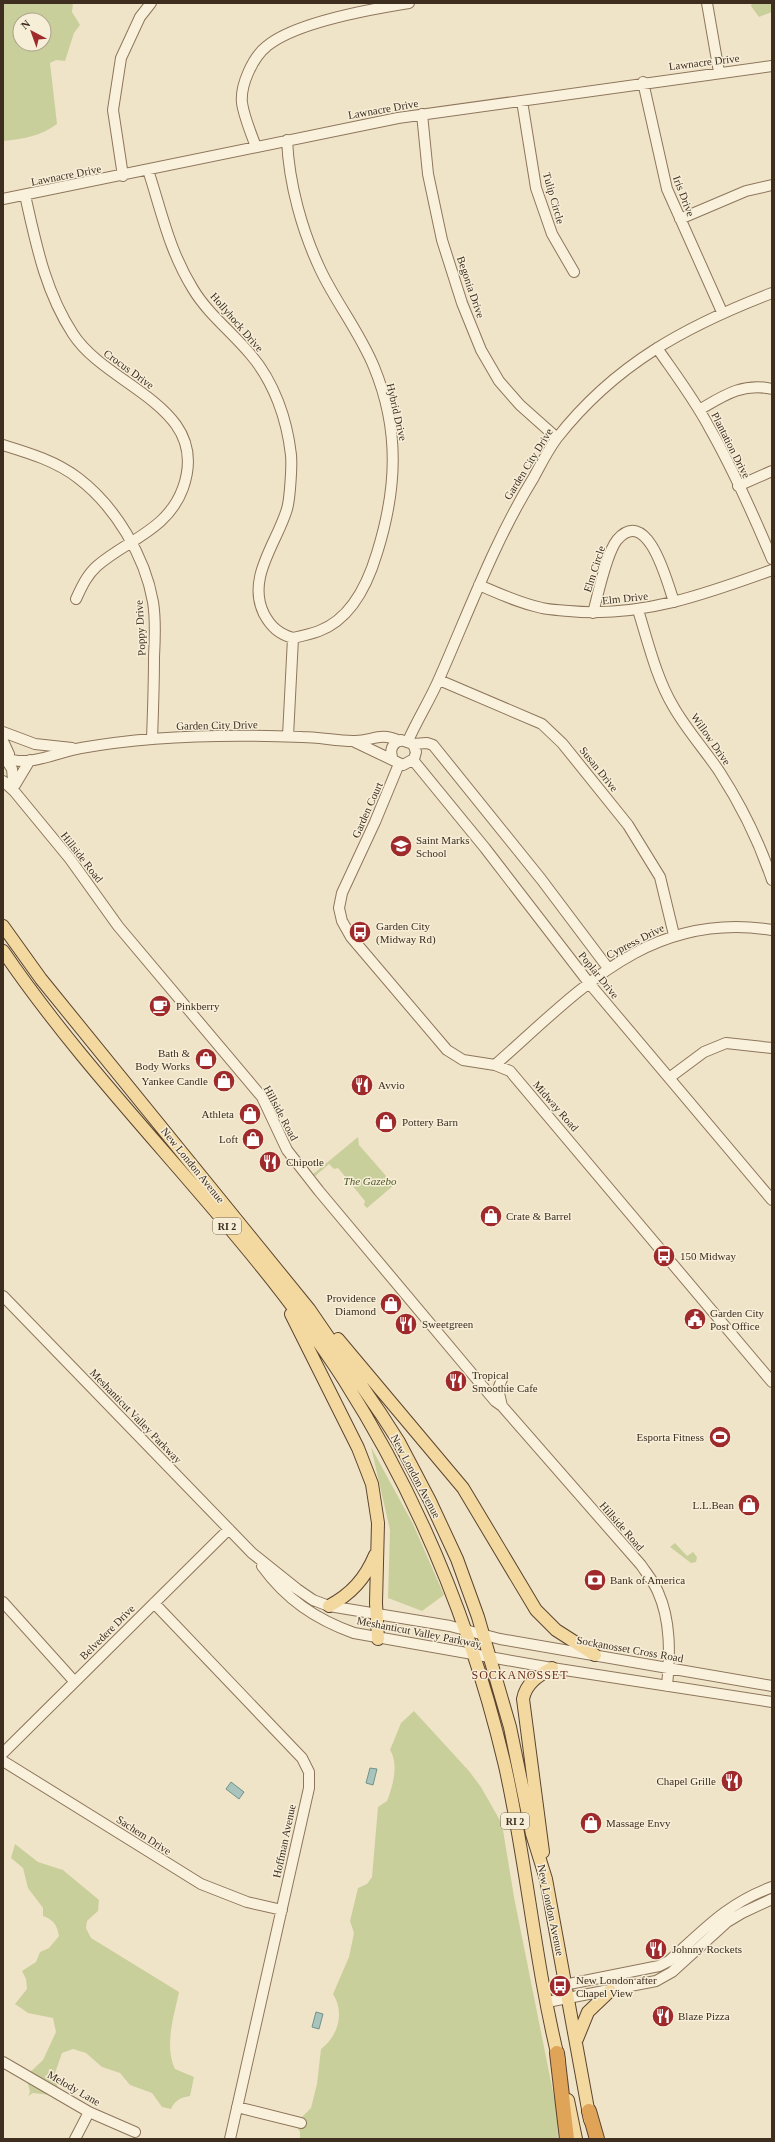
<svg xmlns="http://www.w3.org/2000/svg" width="775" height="2142" font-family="'Times New Roman',serif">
<rect width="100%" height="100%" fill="#f0e4c8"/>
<path fill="#c9cf9b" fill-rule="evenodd" d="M3 3H73L72 12 80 25 74 33 65 61 56 60 50 63 57 124C41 136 23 139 3 141ZM20 20H44V44H20Z
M752 3H772V12L759 17 751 6Z
M358 1137 359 1145 394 1185 367 1208 364 1205 365 1201 338 1168 334 1169 329 1164 314 1177 312 1175Z
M371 1447 413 1524 444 1595 422 1611 388 1598 390 1530Z
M675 1543 687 1556 693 1552 697 1557 696 1562 691 1563 670 1547Z
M414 1711 469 1771 481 1787 502 1824 514 1897 557 2112 558 2139H300V2132L295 2124 311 2108 317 2084 321 2049C338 2036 345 2013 333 1994L349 1957 354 1933 350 1921 358 1888 367 1884 372 1877 378 1807 387 1801C393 1786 399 1764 390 1750L401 1723Z
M15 1844 38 1862 63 1870 99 1900 98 1911 87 1921 86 1928 91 1938 179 1992C174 2016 164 2046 175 2069L194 2077 190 2096C180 2098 175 2100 171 2109L162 2107 152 2093 130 2085 120 2073 102 2067 86 2053 73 2049 62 2053 55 2073 59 2096 33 2093 28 2096 30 2092 26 2076 43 2060 56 2032 53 2018 28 2013 15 2004 27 1989 26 1979 22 1971 36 1962 40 1952 49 1948 59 1936C57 1925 54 1920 43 1916V1908L28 1888 23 1868 11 1858Z"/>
<path fill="#a9c4bc" stroke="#6f938a" d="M370 1768 377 1769 373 1785 366 1783Z
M231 1782 244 1792 239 1799 226 1789Z
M316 2012 323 2014 319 2029 312 2027Z"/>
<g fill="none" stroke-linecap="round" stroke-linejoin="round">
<g stroke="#8d765c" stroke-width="12">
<path id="minor" d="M707 3 719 72
M643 82 667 189 722 312
M522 101 536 188 552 234 574 272
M422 114 428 174 442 240 462 303 481 350 499 381 520 405 557 438
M287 140C289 184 302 231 321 271 337 304 360 333 374 367 400 430 397 489 377 553 368 583 351 619 319 631 311 634 302 636 293 638L288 736
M256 147C251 133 244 117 242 103 240 85 253 57 267 46 296 22 371 9 409 3
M148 170C162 213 169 250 193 289 208 314 232 332 251 355 274 382 287 419 291 455 292 465 290 499 287 509 277 543 246 578 264 614 271 627 279 634 293 638
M123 176 113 110 121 58 140 17 151 3
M25 195C36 244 45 291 73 334 108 388 212 406 183 488 168 530 127 540 97 566 87 575 82 586 76 599
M3 199 398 118 772 66
M680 219 746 191 772 185
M657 348C675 374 694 399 709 427 733 469 753 514 772 559
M699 410C723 396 743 382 772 389
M3 445C29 453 56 461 78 478 115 506 145 556 153 602 156 620 155 639 154 657 154 684 153 712 152 739
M738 486 772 471
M479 585C500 594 519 603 542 608 550 610 560 610 569 611 640 618 706 594 772 570
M638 610C648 642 656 677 673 706 686 729 704 749 719 771 741 805 759 841 772 880
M593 613C598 595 606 554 617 540 648 504 668 585 674 602
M439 680 542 724 562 743 628 825 660 877 674 935
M3 732 35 744 72 748
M3 741 9 754 3 761
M408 741C417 720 430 700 439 679 469 611 495 540 534 477 541 464 548 450 557 438 615 364 686 326 772 293
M355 742 403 765 414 759 416 752 413 744 401 740C392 743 389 750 393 760
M413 744 427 743 433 745 541 879 608 968
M8 758C26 768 61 751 81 748 153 735 229 734 302 737 319 737 336 741 353 741 372 742 378 731 400 741
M6 760 12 769 14 791
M413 760 485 848 589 983 772 1200
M399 764 375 822 342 893 339 908 342 921 351 937 447 1050 463 1060 495 1065 510 1071 772 1382
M3 781 14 791 70 859 118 926 262 1097 287 1150 319 1191 495 1401 502 1406 641 1565C647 1574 654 1582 658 1592 671 1621 670 1654 667 1686
M15 785 30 760
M495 1065C579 991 649 910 772 930
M669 1078 704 1052 726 1043 772 1048
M3 1296 252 1553 297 1589 313 1600 329 1606 450 1626 500 1639 772 1686
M502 1379 498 1389 502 1406
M262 1566C286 1599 315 1619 354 1633L552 1668 772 1702
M3 1602 74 1681
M154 1603 302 1758 309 1772V1788L230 2139
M3 1753 229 1529
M3 1761 201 1884 247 1902 282 1910
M544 1989 659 1966 669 1961C704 1930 726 1904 772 1887
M547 2002 656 1981 672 1972 727 1922 742 1913 772 1899
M3 2062 89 2112 135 2132
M237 2107 301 2123
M75 2139 89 2112"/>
</g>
<g stroke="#5b4430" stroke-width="14">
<path id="major" d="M3 926 41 979 309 1309 381 1414 399 1442 430 1501 457 1559 478 1617 510 1727 532 1834 546 1879 590 2120
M3 951C106 1102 245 1226 344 1380 419 1498 473 1630 505 1766 527 1864 535 1964 559 2061
M291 1314 358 1448 372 1484 378 1523 376 1603 378 1639
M338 1339 463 1488 536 1610 556 1630 595 1655
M329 1606C351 1594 365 1579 375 1555
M543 1852 523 1699C526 1683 538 1676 552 1668
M577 2039 588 2012 610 1991
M568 2100 576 2139"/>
</g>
<g stroke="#5b4430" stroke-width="16">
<path id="highway" d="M557 2053 567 2139
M589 2111 597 2139"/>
</g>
<use href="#minor" stroke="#faf1dc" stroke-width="10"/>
<use href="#major" stroke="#f3d9a0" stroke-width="12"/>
<use href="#highway" stroke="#e0a458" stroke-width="14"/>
</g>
<defs>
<g id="school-disc" transform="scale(1.15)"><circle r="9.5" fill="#9e2a2b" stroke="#f7eed8"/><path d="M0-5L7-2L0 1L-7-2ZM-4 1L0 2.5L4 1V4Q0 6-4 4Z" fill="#fff"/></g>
<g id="bus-disc" transform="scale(1.15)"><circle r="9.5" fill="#9e2a2b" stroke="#f7eed8"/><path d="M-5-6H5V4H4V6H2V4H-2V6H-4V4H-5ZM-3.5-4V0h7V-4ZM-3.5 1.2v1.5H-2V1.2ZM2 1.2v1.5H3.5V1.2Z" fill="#fff"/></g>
<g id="cafe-disc" transform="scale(1.15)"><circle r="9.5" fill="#9e2a2b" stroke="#f7eed8"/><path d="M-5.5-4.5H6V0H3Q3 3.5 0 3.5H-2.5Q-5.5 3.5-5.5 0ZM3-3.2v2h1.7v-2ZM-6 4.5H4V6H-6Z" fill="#fff"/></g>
<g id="shop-disc" transform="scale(1.15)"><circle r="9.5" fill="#9e2a2b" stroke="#f7eed8"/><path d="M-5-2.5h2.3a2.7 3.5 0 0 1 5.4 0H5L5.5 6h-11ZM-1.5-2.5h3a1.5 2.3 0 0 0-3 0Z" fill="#fff"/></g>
<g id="restaurant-disc" transform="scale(1.15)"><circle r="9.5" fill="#9e2a2b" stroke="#f7eed8"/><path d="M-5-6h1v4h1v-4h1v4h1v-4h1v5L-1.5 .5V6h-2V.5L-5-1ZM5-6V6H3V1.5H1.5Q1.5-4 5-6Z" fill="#fff"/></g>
<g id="civic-disc" transform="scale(1.15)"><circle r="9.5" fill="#9e2a2b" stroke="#f7eed8"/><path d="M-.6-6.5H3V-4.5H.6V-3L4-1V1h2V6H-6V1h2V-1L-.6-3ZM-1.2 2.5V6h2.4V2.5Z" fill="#fff"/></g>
<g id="stadium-disc" transform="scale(1.15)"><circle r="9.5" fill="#9e2a2b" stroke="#f7eed8"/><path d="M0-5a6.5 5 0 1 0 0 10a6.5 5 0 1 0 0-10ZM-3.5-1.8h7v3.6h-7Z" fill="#fff"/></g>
<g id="bank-disc" transform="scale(1.15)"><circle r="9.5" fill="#9e2a2b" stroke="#f7eed8"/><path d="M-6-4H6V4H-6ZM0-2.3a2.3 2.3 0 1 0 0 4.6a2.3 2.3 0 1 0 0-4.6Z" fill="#fff"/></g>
</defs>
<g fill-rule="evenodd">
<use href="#school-disc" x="401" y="846"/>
<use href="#bus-disc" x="360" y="932"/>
<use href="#cafe-disc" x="160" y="1006"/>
<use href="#shop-disc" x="206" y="1059"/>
<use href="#shop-disc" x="224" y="1081"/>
<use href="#restaurant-disc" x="362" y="1085"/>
<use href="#shop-disc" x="250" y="1114"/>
<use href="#shop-disc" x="386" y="1122"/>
<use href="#shop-disc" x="253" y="1139"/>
<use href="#restaurant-disc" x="270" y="1162"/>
<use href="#shop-disc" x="491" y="1216"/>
<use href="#bus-disc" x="664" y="1256"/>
<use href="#shop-disc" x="391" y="1304"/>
<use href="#civic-disc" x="695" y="1319"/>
<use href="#restaurant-disc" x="406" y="1324"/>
<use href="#restaurant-disc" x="456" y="1381"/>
<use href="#stadium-disc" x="720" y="1437"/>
<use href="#shop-disc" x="749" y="1505"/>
<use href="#bank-disc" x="595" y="1580"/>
<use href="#restaurant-disc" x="732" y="1781"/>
<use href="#shop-disc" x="591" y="1823"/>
<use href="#restaurant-disc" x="656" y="1949"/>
<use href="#bus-disc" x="560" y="1986"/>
<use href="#restaurant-disc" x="663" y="2016"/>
</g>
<g text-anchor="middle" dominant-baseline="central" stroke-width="3" stroke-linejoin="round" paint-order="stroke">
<g fill="#f7eed8" stroke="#756857" stroke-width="1">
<rect x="213" y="1218" width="28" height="16" rx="3"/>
<rect x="501" y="1813" width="28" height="16" rx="3"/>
</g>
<g font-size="10" font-weight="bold" fill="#3d2e20">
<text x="227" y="1226">RI 2</text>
<text x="515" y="1821">RI 2</text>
</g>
<g font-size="11" fill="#3d2e20" stroke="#f7eed8">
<text transform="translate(704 62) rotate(-7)">Lawnacre Drive</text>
<text transform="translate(383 109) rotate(-10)">Lawnacre Drive</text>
<text transform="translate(66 175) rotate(-11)">Lawnacre Drive</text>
<text transform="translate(684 196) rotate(69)">Iris Drive</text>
<text transform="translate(554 198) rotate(74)">Tulip Circle</text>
<text transform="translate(471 287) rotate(71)">Begonia Drive</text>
<text transform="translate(237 322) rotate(49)">Hollyhock Drive</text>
<text transform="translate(129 369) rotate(36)">Crocus Drive</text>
<text transform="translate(397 412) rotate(77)">Hybrid Drive</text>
<text transform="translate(731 445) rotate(63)">Plantation Drive</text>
<text transform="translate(528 464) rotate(-58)">Garden City Drive</text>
<text transform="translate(594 569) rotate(-72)">Elm Circle</text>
<text transform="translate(625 598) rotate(-6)">Elm Drive</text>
<text transform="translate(140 628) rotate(-93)">Poppy Drive</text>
<text transform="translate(217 725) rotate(-1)">Garden City Drive</text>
<text transform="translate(711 739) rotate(55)">Willow Drive</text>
<text transform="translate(599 769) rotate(51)">Susan Drive</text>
<text transform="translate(367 810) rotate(-66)">Garden Court</text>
<text transform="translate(82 857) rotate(52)">Hillside Road</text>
<text transform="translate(635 941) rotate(-27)">Cypress Drive</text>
<text transform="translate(599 975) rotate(51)">Poplar Drive</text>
<text transform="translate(556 1106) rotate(49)">Midway Road</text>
<text transform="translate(281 1113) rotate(62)">Hillside Road</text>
<text transform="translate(193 1165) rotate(51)">New London Avenue</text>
<text transform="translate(136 1416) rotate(46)">Meshanticut Valley Parkway</text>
<text transform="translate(416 1476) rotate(62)">New London Avenue</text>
<text transform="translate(622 1526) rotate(49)">Hillside Road</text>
<text transform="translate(107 1632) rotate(-45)">Belvedere Drive</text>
<text transform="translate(419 1632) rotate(11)">Meshanticut Valley Parkway</text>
<text transform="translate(630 1649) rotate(10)">Sockanosset Cross Road</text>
<text transform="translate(144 1835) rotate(33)">Sachem Drive</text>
<text transform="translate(284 1841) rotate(-78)">Hoffman Avenue</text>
<text transform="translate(551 1910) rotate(78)">New London Avenue</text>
<text transform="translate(74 2088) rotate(30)">Melody Lane</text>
</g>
<g font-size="11" fill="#3d2e20" stroke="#f7eed8" text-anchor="start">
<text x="416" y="840">Saint Marks<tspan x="416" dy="13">School</tspan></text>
<text x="376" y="926">Garden City<tspan x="376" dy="13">(Midway Rd)</tspan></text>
<text x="176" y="1006">Pinkberry</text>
<text x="190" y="1053" text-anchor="end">Bath &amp;<tspan x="190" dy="13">Body Works</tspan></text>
<text x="208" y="1081" text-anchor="end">Yankee Candle</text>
<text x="378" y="1085">Avvio</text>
<text x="234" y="1114" text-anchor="end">Athleta</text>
<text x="402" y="1122">Pottery Barn</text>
<text x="238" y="1139" text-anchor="end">Loft</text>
<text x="286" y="1162">Chipotle</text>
<text x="506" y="1216">Crate &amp; Barrel</text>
<text x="680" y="1256">150 Midway</text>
<text x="376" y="1298" text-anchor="end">Providence<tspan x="376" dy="13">Diamond</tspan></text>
<text x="710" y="1313">Garden City<tspan x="710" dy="13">Post Office</tspan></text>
<text x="422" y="1324">Sweetgreen</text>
<text x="472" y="1375">Tropical<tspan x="472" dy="13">Smoothie Cafe</tspan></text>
<text x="704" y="1437" text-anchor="end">Esporta Fitness</text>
<text x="734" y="1505" text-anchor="end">L.L.Bean</text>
<text x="610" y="1580">Bank of America</text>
<text x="716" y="1781" text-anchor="end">Chapel Grille</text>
<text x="606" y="1823">Massage Envy</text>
<text x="672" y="1949">Johnny Rockets</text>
<text x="576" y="1980">New London after<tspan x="576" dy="13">Chapel View</tspan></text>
<text x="678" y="2016">Blaze Pizza</text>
</g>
<g font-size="11" font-style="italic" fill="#4d5a26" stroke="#f7eed8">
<text x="370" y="1181">The Gazebo</text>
</g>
<g font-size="12" letter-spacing="1" fill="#6b2e1e" stroke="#f7eed8">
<text x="520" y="1675">SOCKANOSSET</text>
</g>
</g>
<rect width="775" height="2142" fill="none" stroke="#3d2e20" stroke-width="8"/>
<g transform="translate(32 32) rotate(319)"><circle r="19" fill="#f7eed8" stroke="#ada18e"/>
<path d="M0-3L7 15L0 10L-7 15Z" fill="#9e2a2b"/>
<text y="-6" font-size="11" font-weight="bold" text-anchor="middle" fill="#3d2e20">N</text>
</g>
</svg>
